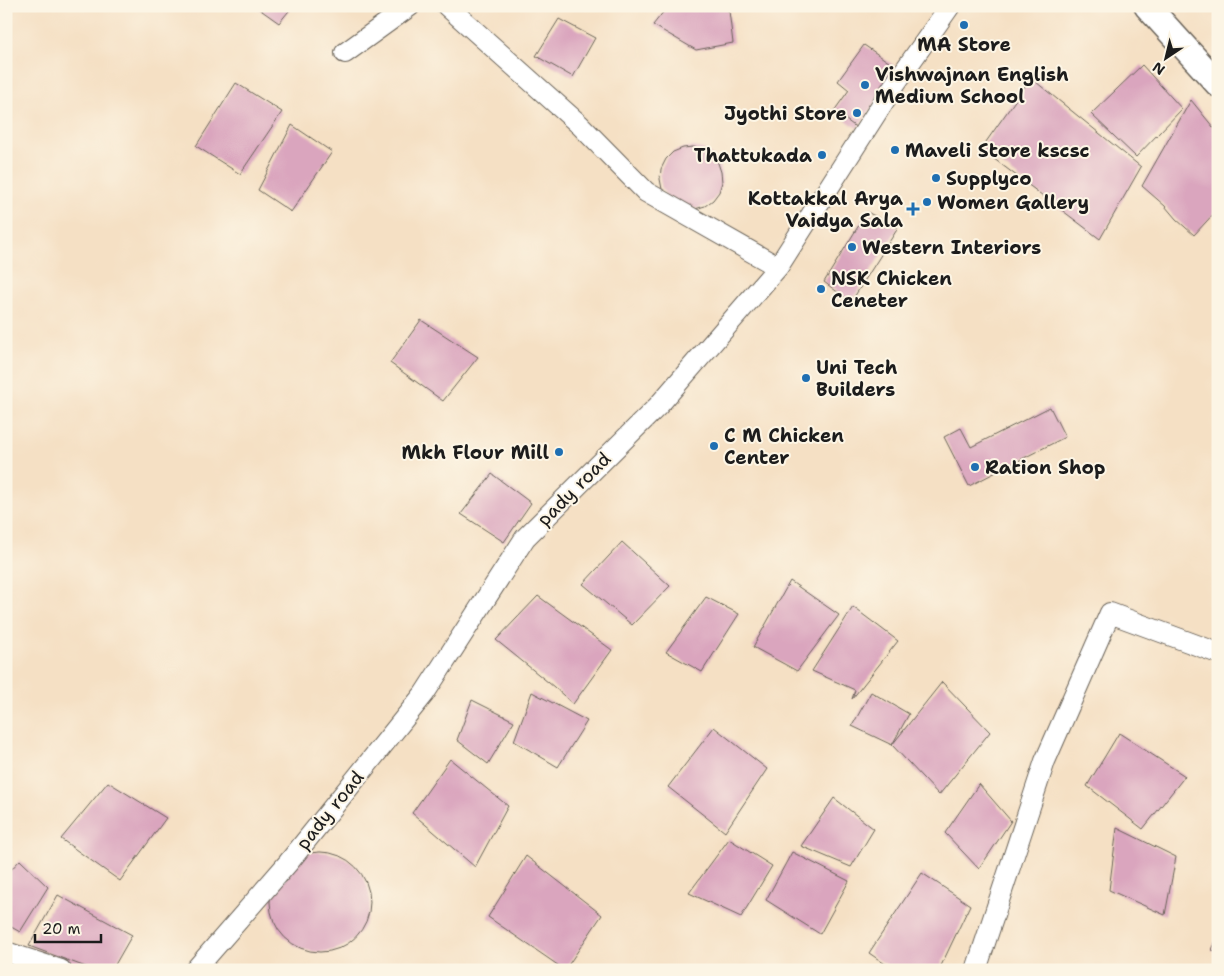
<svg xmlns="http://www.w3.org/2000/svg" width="1224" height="976" font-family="'Shantell Sans',sans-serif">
<rect width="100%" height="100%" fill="#fcf5e5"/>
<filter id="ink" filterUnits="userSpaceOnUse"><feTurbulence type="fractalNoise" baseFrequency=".02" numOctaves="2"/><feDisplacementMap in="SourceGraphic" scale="10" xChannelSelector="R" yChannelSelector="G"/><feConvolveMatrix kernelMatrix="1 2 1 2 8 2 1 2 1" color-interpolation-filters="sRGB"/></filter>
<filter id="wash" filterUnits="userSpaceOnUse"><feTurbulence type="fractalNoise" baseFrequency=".0096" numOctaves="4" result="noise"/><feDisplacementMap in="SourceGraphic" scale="20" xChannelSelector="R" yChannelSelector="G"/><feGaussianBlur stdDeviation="1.12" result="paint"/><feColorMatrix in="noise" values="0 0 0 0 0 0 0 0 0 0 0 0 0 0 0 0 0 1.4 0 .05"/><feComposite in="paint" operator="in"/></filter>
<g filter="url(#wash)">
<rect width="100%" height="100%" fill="#f5e0c4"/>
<g id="blocks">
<path fill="#daa5be" d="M255 6H293L279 23Z
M668 6H722L729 11 733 43 696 50 653 25Z
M559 19 595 38 573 77 536 56Z
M864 45 899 69 857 128 834 111 849 90 838 81Z
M1142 65 1182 109 1136 157 1091 114Z
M1031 78 1141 167 1100 239 981 149Z
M236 83 282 112 240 174 196 146Z
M1191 100 1218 133V209L1194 235 1176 219 1165 206 1142 186Z
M292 125 332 152 291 212 258 190Z
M693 147 703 149 711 155 718 163 721 172 722 182 719 192 713 200 705 206 695 209 667 198 662 189 660 179 661 169 666 159 673 152 683 148Z
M867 212 898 228 851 302 824 282Z
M421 320 478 357 443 401 390 363Z
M1050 407 1065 437 969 486 944 437 961 428 971 447Z
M492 474 531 503 504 542 461 514Z
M622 542 670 586 632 625 583 584Z
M790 581 839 615 797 671 753 647Z
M538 596 612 650 573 704 554 687 496 640Z
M706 597 739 614 702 672 666 652Z
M853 607 898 641 852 699 855 690 812 671Z
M942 682 990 732 939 795 892 745 852 726 871 692 909 714 892 745Z
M532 692 587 721 558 767 514 741Z
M472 700 514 721 488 764 457 740Z
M714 727 767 769 725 832 668 787Z
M1119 733 1185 776 1143 829 1087 786Z
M450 759 508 806 475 867 412 813Z
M108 782 166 818 120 881 61 839Z
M979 784 1011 821 979 869 945 833Z
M834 798 874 829 851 867 801 846Z
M1117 828 1176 857 1165 915 1109 890Z
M729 839 772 866 741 917 689 893Z
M792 852 849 881 820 934 766 900Z
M270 902a50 50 0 1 1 100 0a50 50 0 1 1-100 0Z
M526 856 602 915 565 970 488 917Z
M20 860 48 887 20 932 6 924V875Z
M922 873 970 905 939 970H894L869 953Z
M58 895 132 935 112 970H94L29 946Z
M1218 936V952L1212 950Z"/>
</g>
</g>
<g filter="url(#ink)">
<use href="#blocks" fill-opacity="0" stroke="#686157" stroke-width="1"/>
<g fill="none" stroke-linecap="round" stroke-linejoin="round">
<g stroke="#686157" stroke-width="22">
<path id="minor" d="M447 6 580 125 646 192 778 267
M345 53 410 6
M6 952 61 970
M195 970 288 863 424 694 525 538 658 406 778 267 895 84 950 6
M976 970 1045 761 1110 613 1218 653"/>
</g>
<g stroke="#686157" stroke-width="28">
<path id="tertiary" d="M1147 6 1218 84"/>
</g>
<use href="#minor" stroke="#fff" stroke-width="20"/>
<use href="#tertiary" stroke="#fff" stroke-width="25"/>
</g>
</g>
<g fill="#1f6fb2" stroke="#fcf5e5" stroke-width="2">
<circle cx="964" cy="25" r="5"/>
<circle cx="865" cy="85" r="5"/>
<circle cx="857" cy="113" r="5"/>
<circle cx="895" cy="150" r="5"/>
<circle cx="822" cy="155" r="5"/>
<circle cx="936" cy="178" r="5"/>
<circle cx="927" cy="202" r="5"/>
<path d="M910.5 201.5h5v5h5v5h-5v5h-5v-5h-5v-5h5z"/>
<circle cx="852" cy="247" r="5"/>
<circle cx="821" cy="289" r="5"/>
<circle cx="806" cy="378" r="5"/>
<circle cx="714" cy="446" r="5"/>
<circle cx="559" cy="452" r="5"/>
<circle cx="975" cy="467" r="5"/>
</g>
<g text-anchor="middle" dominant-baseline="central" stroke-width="4" stroke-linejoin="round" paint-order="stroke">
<g font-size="19" font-weight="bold" fill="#1c1c1c" stroke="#fcf5e5" text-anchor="start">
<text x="964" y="44" text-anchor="middle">MA Store</text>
<text x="875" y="74">Vishwajnan English<tspan x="875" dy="22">Medium School</tspan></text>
<text x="847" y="113" text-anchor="end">Jyothi Store</text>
<text x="905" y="150">Maveli Store kscsc</text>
<text x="812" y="155" text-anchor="end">Thattukada</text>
<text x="946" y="178">Supplyco</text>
<text x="903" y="198" text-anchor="end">Kottakkal Arya<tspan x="903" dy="22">Vaidya Sala</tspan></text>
<text x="937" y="202">Women Gallery</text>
<text x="862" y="247">Western Interiors</text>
<text x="831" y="278">NSK Chicken<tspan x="831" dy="22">Ceneter</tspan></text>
<text x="816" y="367">Uni Tech<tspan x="816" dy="22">Builders</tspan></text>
<text x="724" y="435">C M Chicken<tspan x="724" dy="22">Center</tspan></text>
<text x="549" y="452" text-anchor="end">Mkh Flour Mill</text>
<text x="985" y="467">Ration Shop</text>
</g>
<g font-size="19" fill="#1c1c1c" stroke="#fcf5e5">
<text transform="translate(574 489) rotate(-45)">pady road</text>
<text transform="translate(330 810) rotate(-51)">pady road</text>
</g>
</g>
<rect width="1224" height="976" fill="none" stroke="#fcf5e5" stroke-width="25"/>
<g transform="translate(1166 58) rotate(215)" stroke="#fcf5e5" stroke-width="4" paint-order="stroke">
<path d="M0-4L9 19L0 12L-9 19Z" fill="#1c1c1c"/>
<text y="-8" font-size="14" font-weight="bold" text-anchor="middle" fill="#1c1c1c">N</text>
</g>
<path d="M35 934v8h66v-8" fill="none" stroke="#1c1c1c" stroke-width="2.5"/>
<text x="42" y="934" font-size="15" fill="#1c1c1c" stroke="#fcf5e5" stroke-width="4" paint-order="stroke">20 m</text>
</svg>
